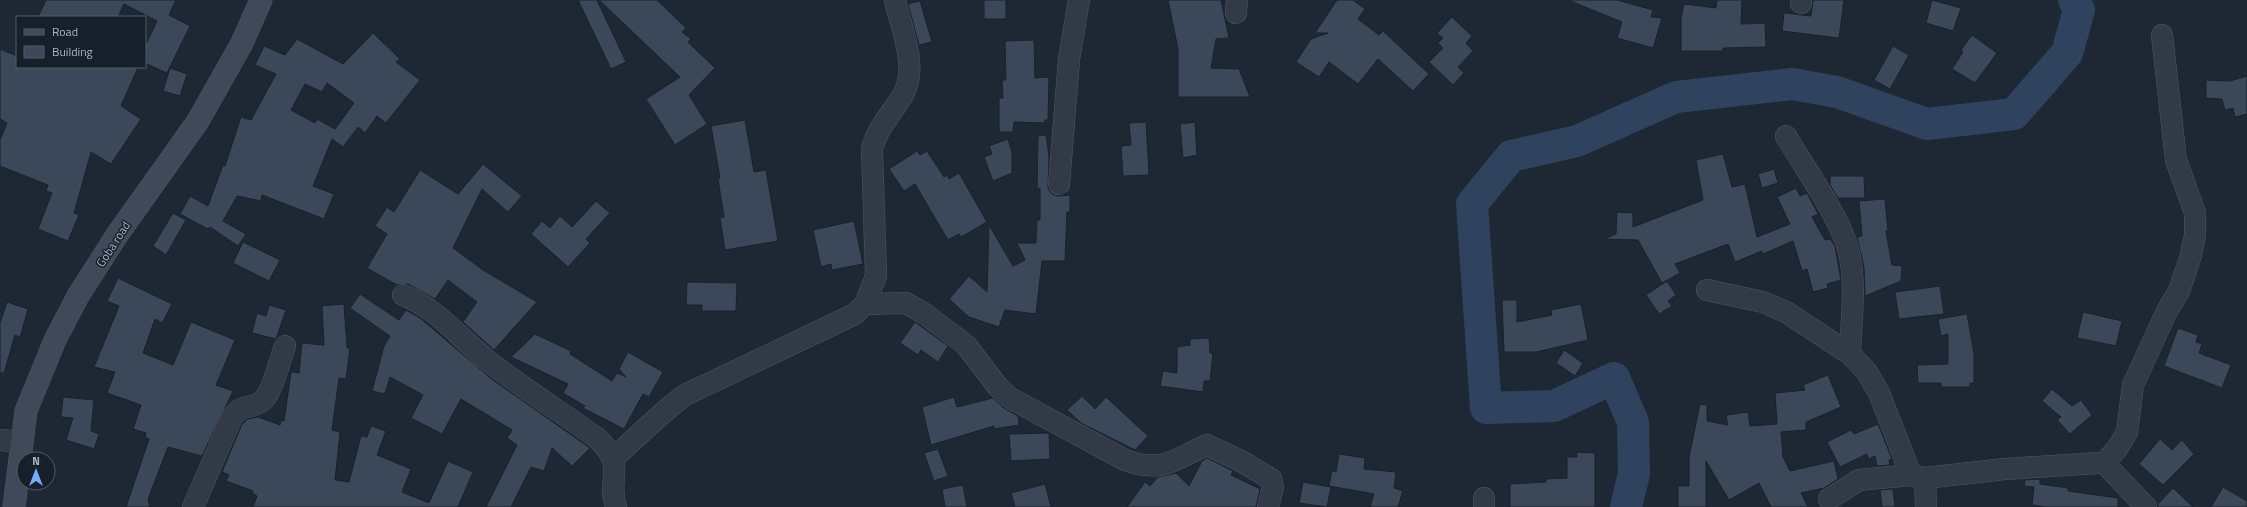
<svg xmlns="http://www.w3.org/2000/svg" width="2247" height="507" font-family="'Titillium Web',sans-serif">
<rect width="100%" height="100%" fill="#1e2835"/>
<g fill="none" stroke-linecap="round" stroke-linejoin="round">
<path stroke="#30435e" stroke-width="32" d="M1626 507 1634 474 1633 422 1614 378 1554 406 1486 408 1472 204 1511 156 1577 141 1676 97 1792 84 1837 92 1927 124 2014 114 2067 53 2079 10 2074 0"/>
</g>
<path fill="#3b4859" stroke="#19212c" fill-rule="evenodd" d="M46 0H176L169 15 190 26 167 73 145 63V46L157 21 124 4 118 17H38Z
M578 0H597L626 62 611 69Z
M599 0H657L686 28 682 32 691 39 688 42 715 68 689 95 707 124 675 145 646 99 680 77Z
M984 0H1006V19H984Z
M1168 0H1221L1229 38 1216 39 1211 68 1239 69 1250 97H1178V49Z
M1337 0H1353L1365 9 1358 19 1379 35 1383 31 1429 74 1413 91 1378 59 1358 84 1329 62 1319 77 1296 62 1311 39 1328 33H1315Z
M1568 0H1617L1653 10 1651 17 1662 18 1653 48 1617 38 1622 22Z
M1717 0H1742L1741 24 1765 23 1766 47 1723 48V51H1681V18L1684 4 1716 8Z
M1813 0H1844L1839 38 1782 31 1784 13 1811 16Z
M1932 0 1961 8 1953 31 1926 23Z
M920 1 932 42 919 45 908 4Z
M1452 17 1472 36 1466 43 1473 51 1458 67 1464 73 1453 85 1429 62 1443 48 1438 43 1443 38 1437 33Z
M373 33 400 59 396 62 420 80 386 123 377 116 365 133 358 127 343 147 332 139 313 186 334 194 324 219 262 195 261 201 237 196 223 221 246 234 238 246 210 227 208 229 180 214 190 196 208 206 223 165 225 166 241 117 251 120 276 74 255 65 264 46 285 55 297 39 343 64ZM327 83 354 103 335 129 317 119 315 123 291 110 305 84 322 92Z
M1972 35 1997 53 1975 83 1952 69 1963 52 1961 50Z
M1034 40 1035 78 1049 77 1048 120H1045V123L1014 122 1013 132H999V98H1003L1002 80H1006L1005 41Z
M1893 46 1909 55 1890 89 1874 80Z
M0 49 17 56V67H138L121 106 141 119 111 164 91 152 74 213 79 215 68 241 38 229 52 193 46 191 48 185 0 166V140L7 123 0 119Z
M170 68 187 74 180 96 163 91Z
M2247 76V114L2235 117 2233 108 2225 110 2222 99 2206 98V80L2230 81Z
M745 120 754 172 766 170 778 241 725 250 720 218 724 217 718 179 720 178 711 126Z
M1146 122 1149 175 1123 176 1121 146 1131 145 1129 123Z
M1195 122 1197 155 1183 158 1180 124Z
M1046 135 1049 156 1048 189 1052 194 1058 196 1070 195V212H1067L1065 261H1042L1036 314 1005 310 999 327 969 317 949 299 969 276 987 292 989 225 1013 266 1025 260 1017 243H1036L1037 220H1040V188L1037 189 1038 136Z
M1008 139 1012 152V173L993 181 984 157 992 154 989 146Z
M917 151 920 155 927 151 944 177 947 175 949 179 959 173 987 222 961 237 959 234 948 240 915 184 904 191 889 169Z
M1723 154 1732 187 1745 184 1757 237 1790 224 1777 197 1796 188 1800 196 1807 193 1818 214 1812 217 1825 240 1830 239 1835 246 1841 280 1827 284 1828 288 1813 292 1807 269 1802 271 1793 241 1763 254 1762 251 1735 262 1728 244 1675 264 1680 273 1662 283 1638 240 1604 239 1616 234 1617 212 1633 213V227L1703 200 1696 160Z
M483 164 522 196 508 212 482 189 453 248 483 270 537 302 494 350 463 322 477 302 448 280 435 299 408 284 397 285 367 268 387 234 375 226 387 207 394 212 420 170 458 194Z
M1774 169 1778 183 1762 188 1758 174Z
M1830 176H1864L1865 198H1838L1830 185Z
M1885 199 1888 231H1886L1892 265 1902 266 1901 281 1865 296 1864 267 1857 237 1862 236 1859 201Z
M596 201 610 213 586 239 590 243 568 267 531 234 542 221 550 228 560 216 572 227Z
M173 213 186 220 166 255 153 246Z
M854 221 863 264 832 270 831 264 821 267 813 230Z
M243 242 280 260 269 281 233 263Z
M118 278 172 304 162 323 155 319 143 353 173 365 191 322 235 340 216 385 233 391 202 456 168 447 148 499 150 507H126L149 439 145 437 146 433 133 429 141 405 107 393 115 372 94 367 119 306 107 301Z
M1667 281 1676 295 1668 301 1672 306 1659 314 1646 295Z
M687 282 737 283 736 311H702V305H686Z
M1940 286 1944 314 1899 319 1895 292Z
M360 294 399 320 406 310 420 318 493 380 590 448 572 466 552 448 544 471 531 467 511 507H486L517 445 507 438 512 430 461 399 442 434 411 418 423 395 390 377 385 394 372 391 384 346 390 336 350 308Z
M1502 300H1517V322L1552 315 1551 310 1581 304 1588 340 1536 352H1504Z
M7 302 28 309 20 337 15 335 4 373H0V323Z
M344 304 347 348H350L346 379 339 378 332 430 340 432 335 480 349 482 361 436 367 437 371 426 386 431 377 455 411 469 402 492 429 503 448 461 473 472 458 507H253L257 496 252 493 253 491 226 481 229 475 222 472 242 424 248 419 258 417 280 425 281 420 284 421 291 372 299 373 302 343 324 345 322 306Z
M269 305 286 310 276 339 252 333 257 313 266 316Z
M2083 312 2122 321 2116 346 2077 338Z
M1967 314 1974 354V383H1970V387H1941V383H1918L1917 365 1948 364V334L1941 336 1938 319Z
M915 322 948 346 938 362 921 350 918 355 900 343Z
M2178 328 2198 335 2196 342 2202 344 2199 353 2231 365 2222 388 2164 366Z
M535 334 571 351 570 354 612 381 617 373 626 377 619 369 628 352 663 372 649 397 643 394 624 429 583 408 585 406 563 393 568 384 511 357Z
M1209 338 1210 353H1213L1210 381H1204L1203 392 1160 386 1163 371 1177 373V347L1190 345V339Z
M1564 350 1583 363 1575 376 1556 363Z
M1828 375 1841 407 1806 422V430L1781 432 1783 457 1790 471 1834 461 1838 479 1824 488 1801 493 1808 507H1771L1759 483 1729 500 1706 461V507H1678V486H1689V457L1700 404 1707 405V421L1728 425 1726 415 1748 412 1750 426 1777 424 1775 393 1805 390 1803 385Z
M2052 389 2072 406 2081 400 2092 415 2070 434 2057 420 2061 417 2042 401Z
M1082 396 1095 409 1106 397 1148 436 1135 450 1081 423 1067 410Z
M63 397 94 400 91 431 99 434 94 449 66 440 73 418 61 417Z
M954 397 957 407 993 398 1004 408 1018 416 1019 425 994 429V426L931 445 922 407Z
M1878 424 1892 459 1889 460 1890 465 1877 466 1875 456 1869 459 1867 454 1840 467 1827 442 1851 430 1854 434Z
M1049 433 1050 459 1011 461 1009 434Z
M2160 439 2172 450 2182 440 2194 454 2163 485 2139 464Z
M938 449 948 476 934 481 924 453Z
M1577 452 1595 453V507H1510V484L1546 482V479L1567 478V457H1577Z
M1339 454 1365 458 1364 469 1396 472 1394 488 1403 491 1398 507H1370L1374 494 1329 486 1332 471 1336 472Z
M1207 458 1233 471 1231 475 1260 489 1256 507H1127L1145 482 1150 486 1158 477 1176 473 1189 486 1202 461Z
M2040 479V484L2068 488V491L2118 498V507H2046L2032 505 2034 487 2024 486 2025 480Z
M1303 482 1331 487 1327 507 1299 503Z
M1045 484 1051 507H1015L1011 493Z
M963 485 967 507H945L942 489Z
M2223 487 2247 501V507H2211Z
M2173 488 2193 507H2158V504Z
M1893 489 1895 507H1882L1880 490Z"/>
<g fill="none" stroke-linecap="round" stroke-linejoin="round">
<g stroke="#4e5764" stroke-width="22">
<path id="street" d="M1801 0V3
M1236 13 1237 0
M1786 136C1805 169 1833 207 1846 242 1858 277 1851 318 1850 354L1867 372 1879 393 1911 475 1925 478
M1059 184 1069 59 1079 0
M1707 290 1763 302 1786 312 1850 354
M403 295C436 308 460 338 487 360 522 388 561 412 597 438 628 468 606 474 616 507
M865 304 906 303 925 314 966 345 998 387 1010 398 1125 460C1162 474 1175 459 1207 445L1241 461 1271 479 1273 487 1268 507
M0 440 21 442
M613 458C638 437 659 414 685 395L855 314 865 304 876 276 872 149C877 127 893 113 904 93 918 66 901 27 895 0
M2104 463 2117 449 2127 432 2133 385 2167 311 2179 291 2191 255 2195 235V213L2176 160 2162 35
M1484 498V507
M1829 499 1859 480 1911 475
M193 507 232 417C244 403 248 410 261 402 272 395 280 359 285 346
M1926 507 1925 478 2005 469 2098 463H2104L2109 468 2146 507"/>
</g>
<g stroke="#4e5764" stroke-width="23">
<path id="secondary" d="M14 507 26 411 55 340 78 296 117 235 198 121 242 43 261 0"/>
</g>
<use href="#street" stroke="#313a46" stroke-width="21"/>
<use href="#secondary" stroke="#3f4959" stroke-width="22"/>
</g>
<g text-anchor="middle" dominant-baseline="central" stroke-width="3" stroke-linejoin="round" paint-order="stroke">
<g font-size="12" fill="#aab4c4" stroke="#171f2a">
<text transform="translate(113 244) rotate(-57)">Goba road</text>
</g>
</g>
<rect x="16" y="16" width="130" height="52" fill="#171f2a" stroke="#525b68"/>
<rect x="24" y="29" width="20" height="6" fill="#3f4959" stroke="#525b68"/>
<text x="52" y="36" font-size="12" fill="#aab4c4">Road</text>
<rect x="24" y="46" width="20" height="12" fill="#3b4859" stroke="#525b68"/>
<text x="52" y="56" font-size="12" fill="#aab4c4">Building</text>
<g transform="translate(36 471)"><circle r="19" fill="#171f2a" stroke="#525b68"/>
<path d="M0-3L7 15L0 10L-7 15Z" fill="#77acfc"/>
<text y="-6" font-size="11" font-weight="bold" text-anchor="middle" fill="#aab4c4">N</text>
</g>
</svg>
